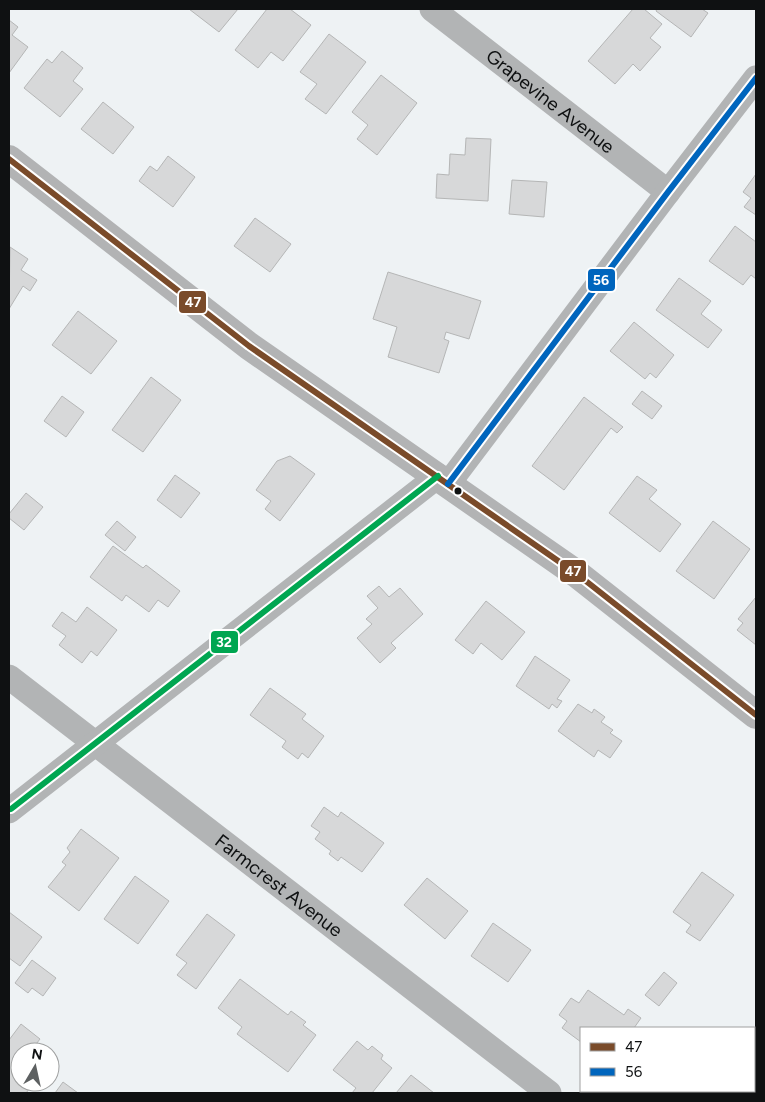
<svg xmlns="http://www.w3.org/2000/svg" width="765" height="1102" font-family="Figtree,sans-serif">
<rect width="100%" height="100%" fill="#eef2f4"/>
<path fill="#d7d8d9" stroke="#b5b6b6" d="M189 9H238L219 32Z
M267 9H290L311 25 283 61 271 52 258 68 235 50Z
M633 9H644L662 24 650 38 661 47 640 71 633 64 615 84 588 61Z
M657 9H702L708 13 691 37 656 11Z
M9 20 18 27 12 35 28 47 9 73Z
M329 34 366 62 326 114 305 99 317 84 300 72Z
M62 51 83 68 73 81 83 89 60 117 24 88 47 59 52 63Z
M381 75 417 103 377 155 357 139 368 125 352 112Z
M103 102 134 127 113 154 81 129Z
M466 138 491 139 488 201 436 198 437 174 449 175 450 154 465 155Z
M168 156 195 177 173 207 139 181 150 166 157 171Z
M756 174V215L744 207 751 198 743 192Z
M512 180 547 182 544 217 509 214Z
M255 218 291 244 270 272 234 246Z
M735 226 756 242V279L751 275 743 285 709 261Z
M10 247 28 259 21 270 37 280 30 291 23 286 9 309Z
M388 272 481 301 469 339 446 332 444 339 449 341 439 373 388 357 397 327 373 319Z
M679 278 711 301 701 314 722 330 708 348 656 310Z
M78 311 117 341 91 374 52 345Z
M634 322 674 355 656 378 650 373 645 379 610 351Z
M151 377 181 400 143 452 112 430Z
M642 391 662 406 652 419 632 404Z
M62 396 84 412 66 437 44 421Z
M584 397 623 427 617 433 611 428 564 490 532 466Z
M290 456 315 474 280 521 265 509 271 501 256 490 277 461Z
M175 475 200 493 181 518 157 500Z
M637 476 657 490 649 499 681 524 660 552 609 513Z
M26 493 43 507 24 530 9 518V514Z
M117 521 136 537 125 551 105 535Z
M713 521 750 549 714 599 676 571Z
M113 546 143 568 146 565 180 591 168 607 158 600 149 612 126 595 122 601 90 577Z
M379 586 389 597 400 588 423 614 391 643 396 648 380 663 357 638 372 624 366 619 378 608 367 596Z
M756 597V645L737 630 743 623 738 619Z
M486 601 525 632 502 660 481 643 473 654 455 640Z
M87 607 117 630 97 656 91 651 82 663 59 645 66 636 52 626 62 612 76 622Z
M535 656 570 680 557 699 562 701 557 708 552 704 549 709 516 686Z
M270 688 306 714 302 719 324 736 308 758 302 753 298 759 282 747 286 741 250 715Z
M578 704 592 713 594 709 605 717 601 722 613 730 610 733 622 741 610 758 598 750 594 757 558 731Z
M324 807 338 817 341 812 384 843 362 872 341 857 338 861 329 854 331 851 315 839 320 832 311 826Z
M81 829 119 858 79 911 48 887 66 865 62 862 70 852 67 848Z
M702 872 734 895 700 941 686 932 691 925 673 912Z
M135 876 169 901 138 944 104 919Z
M427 878 468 911 445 939 404 905Z
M9 912 42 937 20 966 9 958Z
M207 914 235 935 196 989 177 975 187 963 176 955Z
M493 923 531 950 508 982 471 956Z
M32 960 56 978 43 996 32 988 28 993 15 983Z
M664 972 677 983 659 1006 645 995Z
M240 979 288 1015 291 1011 306 1022 303 1025 316 1035 288 1072 237 1034 242 1027 218 1008Z
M588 990 624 1015 628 1009 641 1018 634 1028H581V1042L562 1028 567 1021 559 1015 571 998 579 1003Z
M21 1024 40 1039 30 1052H20V1082H35L26 1093H11L9 1091V1040Z
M357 1041 368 1050 372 1046 383 1055 381 1059 392 1068 372 1093H352L356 1088 333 1070Z
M411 1075 434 1093H396Z
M63 1082 78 1093H55Z
M635 1091H666L664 1093H654L652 1092 650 1093H639Z
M703 1091H739L737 1093H701Z"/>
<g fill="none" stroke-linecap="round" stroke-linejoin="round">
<g stroke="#b2b4b5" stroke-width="25">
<path id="s1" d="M432 9 668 192"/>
<path d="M448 484 668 192 756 78"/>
<path id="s2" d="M9 677 549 1093"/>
<path d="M9 811 438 476"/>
</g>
<path stroke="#b2b3b4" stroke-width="28" d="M9 159 249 346 577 574 756 715"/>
<g stroke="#fff" stroke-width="10">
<path id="bus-1" d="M9 159 249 346 577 574 756 715"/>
</g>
<g stroke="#fff" stroke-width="10">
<path id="bus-2" d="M448 484 668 192 756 78"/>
</g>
<g stroke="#fff" stroke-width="10">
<path id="bus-3" d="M11 809 438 476"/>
</g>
<use href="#bus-1" stroke="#7a4b2a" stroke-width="6"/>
<use href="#bus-2" stroke="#0065bd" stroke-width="6"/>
<use href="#bus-3" stroke="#00a651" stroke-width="6"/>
</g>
<circle fill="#0f1112" stroke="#fff" stroke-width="2" cx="458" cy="491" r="4.5"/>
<g text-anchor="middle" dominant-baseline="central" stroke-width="5" stroke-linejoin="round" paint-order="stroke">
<g font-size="19" fill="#0f1112" stroke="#fff">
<text stroke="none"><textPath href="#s1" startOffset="150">Grapevine Avenue</textPath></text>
<text stroke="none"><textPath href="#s2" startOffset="341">Farmcrest Avenue</textPath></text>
</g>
</g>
<g stroke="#fff" stroke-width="2">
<rect x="587" y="268" width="29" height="24" rx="5" fill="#0065bd"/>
<rect x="178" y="290" width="29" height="24" rx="5" fill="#7a4b2a"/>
<rect x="559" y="559" width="28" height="24" rx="5" fill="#7a4b2a"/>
<rect x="210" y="630" width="29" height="24" rx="5" fill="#00a651"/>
</g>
<g font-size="14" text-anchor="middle" font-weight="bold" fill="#fff">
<text x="601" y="285">56</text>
<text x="193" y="307">47</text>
<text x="573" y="576">47</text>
<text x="224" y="647">32</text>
</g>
<rect width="765" height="1102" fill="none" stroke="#0f1112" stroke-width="20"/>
<rect x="580" y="1027" width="175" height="65" fill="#ffffff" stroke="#9fa0a0"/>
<rect x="590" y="1043" width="25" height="8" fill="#7a4b2a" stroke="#9fa0a0"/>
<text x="625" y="1052" font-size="15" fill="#0f1112">47</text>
<rect x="590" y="1068" width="25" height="8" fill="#0065bd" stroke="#9fa0a0"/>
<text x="625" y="1077" font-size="15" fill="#0f1112">56</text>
<g transform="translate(35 1067) rotate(9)"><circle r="24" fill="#ffffff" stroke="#9fa0a0"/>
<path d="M0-4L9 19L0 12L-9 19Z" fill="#5d6061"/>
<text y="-8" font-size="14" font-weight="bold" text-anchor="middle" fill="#0f1112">N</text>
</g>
</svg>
